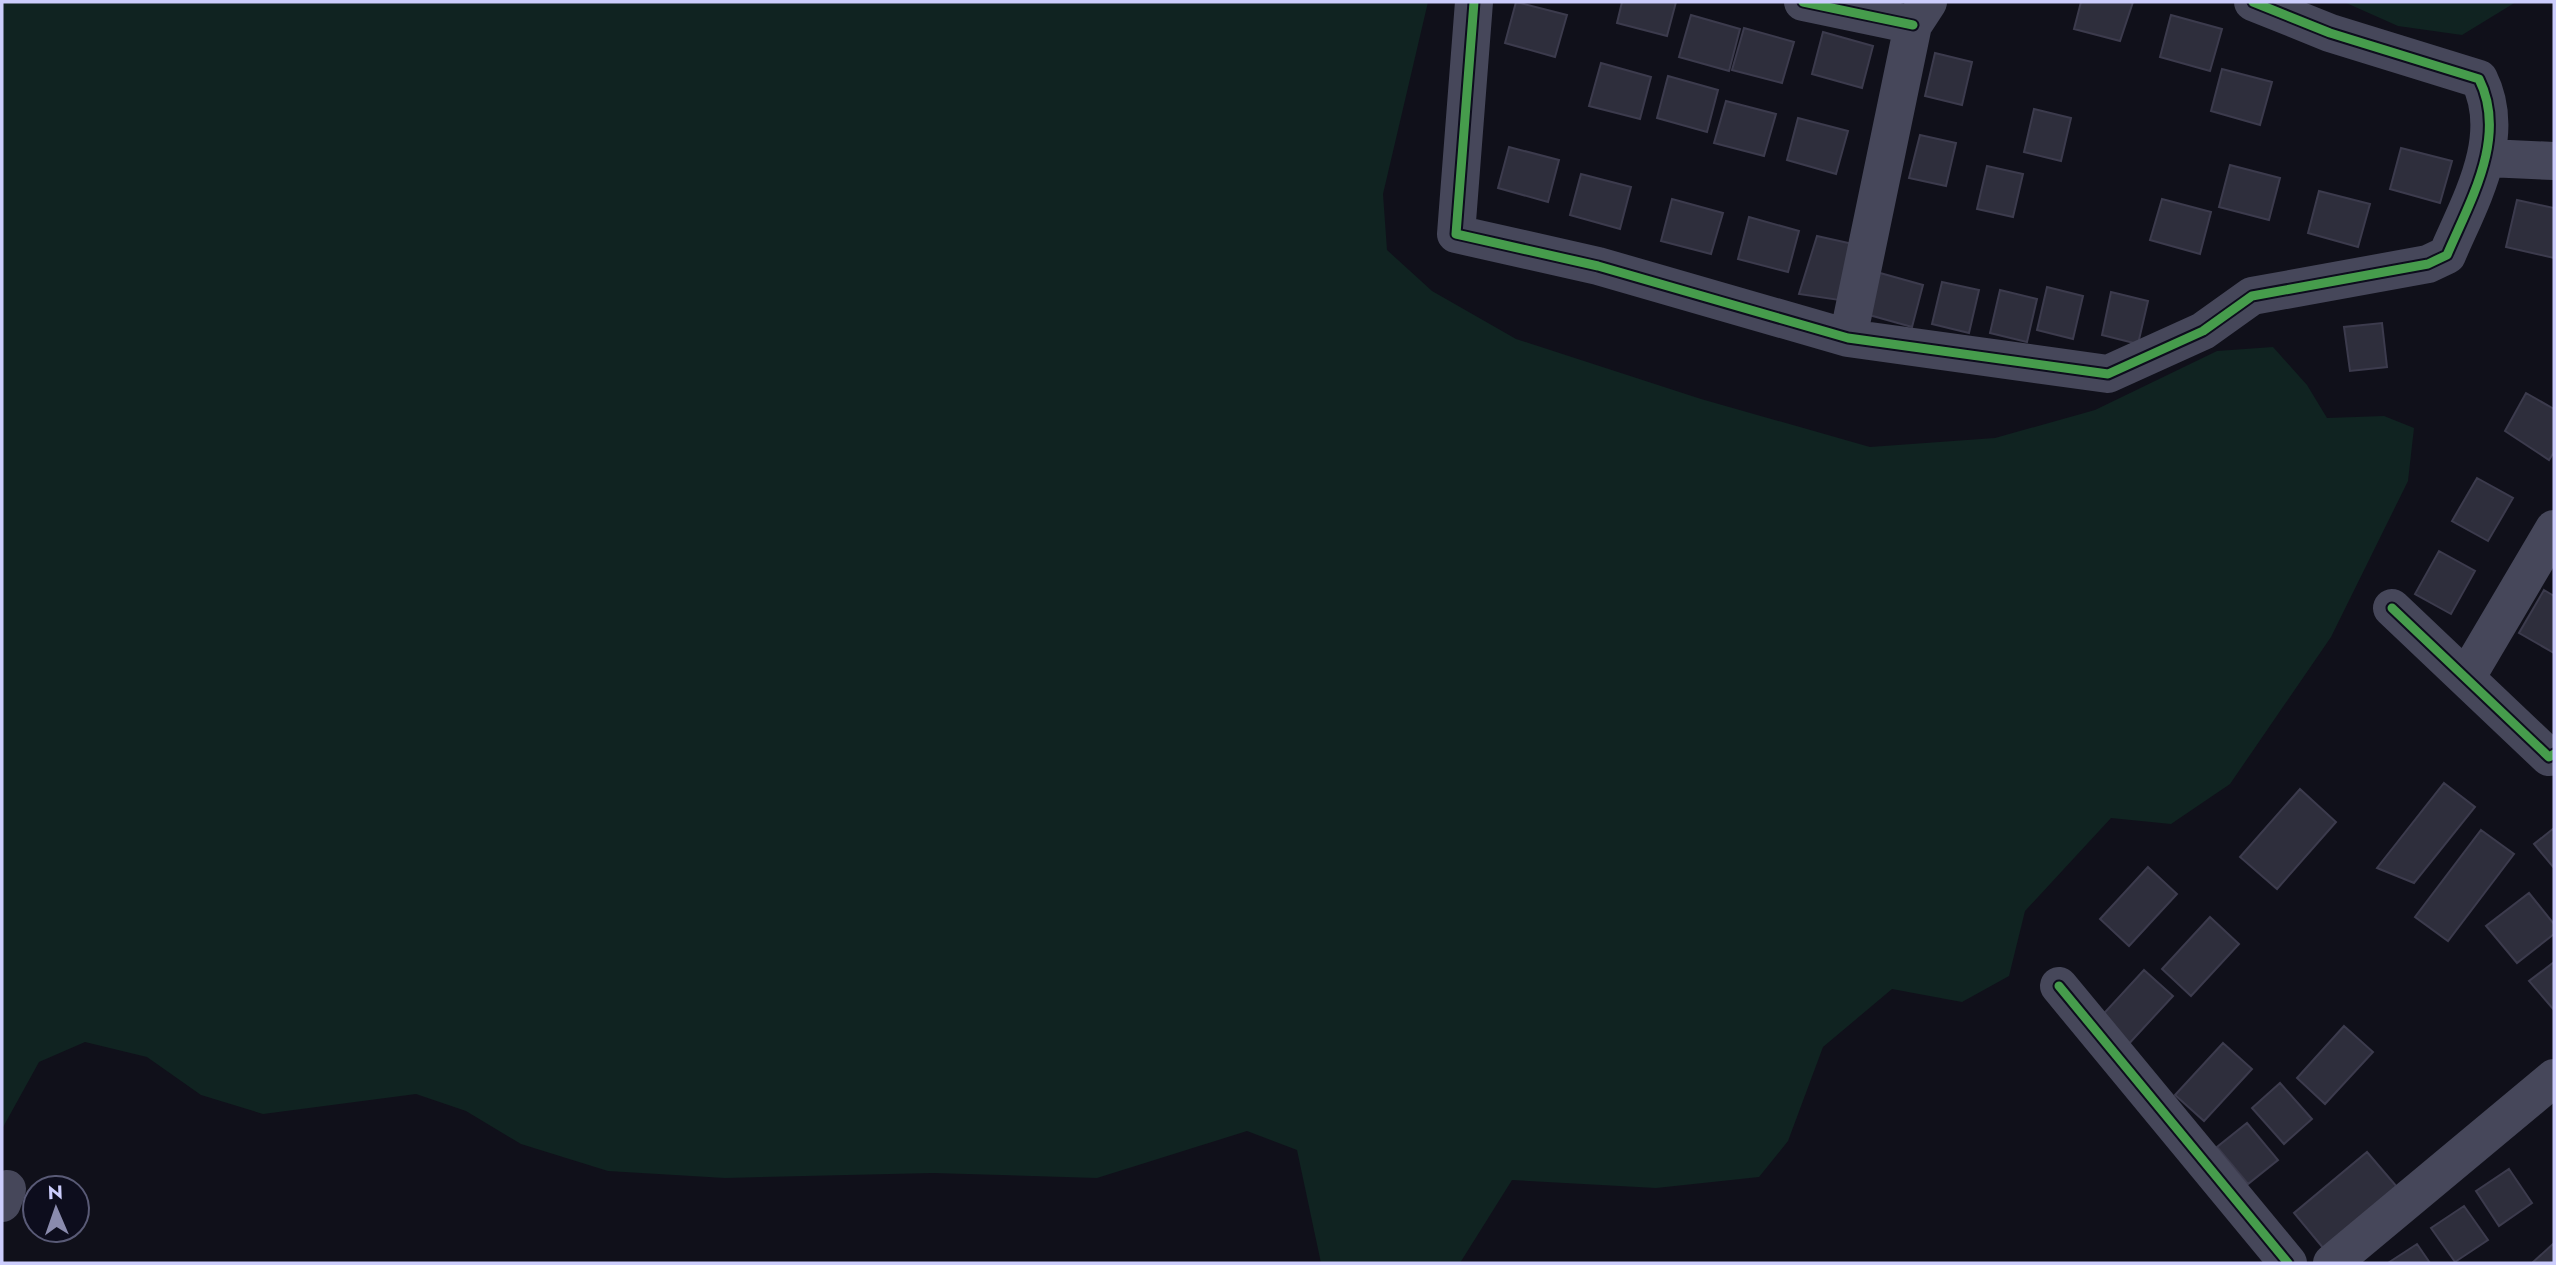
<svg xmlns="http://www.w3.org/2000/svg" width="2556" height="1265" font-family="Jost,sans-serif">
<rect width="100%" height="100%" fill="#10101a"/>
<path fill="#102321" d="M2 2H1428L1383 194 1387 250 1432 291 1516 339 1701 399 1870 447 1995 438 2095 410 2217 351 2273 347 2307 385 2327 418 2384 416 2414 428 2408 481 2331 637 2230 784 2171 824 2111 818 2025 911 2009 976 1962 1002 1892 989 1823 1047 1788 1141 1759 1177 1656 1188 1512 1180 1460 1263H1321L1297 1150 1247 1131 1097 1178 933 1173 725 1178 608 1171 521 1144 466 1111 416 1094 263 1114 201 1095 147 1057 85 1042 39 1062 2 1129Z
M2344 2H2516L2462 35 2398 26Z"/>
<path fill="#2e2e3c" stroke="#3c3b4d" stroke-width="2" d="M1516 2 1567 15 1555 57 1505 43Z
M1622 2H1676L1667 36 1617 23Z
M2081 2H2133L2120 41 2074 29Z
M1691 15 1740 29 1729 71 1679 57Z
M2171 15 2222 29 2210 71 2160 57Z
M1744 28 1794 42 1782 83 1732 70Z
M1823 32 1873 46 1862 88 1812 74Z
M1935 53 1972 62 1962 105 1925 96Z
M1601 63 1651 77 1640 119 1589 106Z
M2222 69 2272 82 2260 125 2211 111Z
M1668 76 1718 90 1707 132 1657 118Z
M1726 101 1776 114 1764 156 1714 143Z
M2034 109 2071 118 2061 161 2024 152Z
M1798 118 1848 131 1836 174 1787 160Z
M1920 135 1956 143 1946 186 1909 178Z
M1509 147 1559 160 1548 202 1498 188Z
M2401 148 2452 161 2440 203 2390 189Z
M2230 165 2280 178 2269 220 2219 207Z
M1987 166 2023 174 2013 217 1977 209Z
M1581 174 1631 187 1620 229 1570 215Z
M2319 191 2370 204 2358 247 2308 233Z
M1672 199 1723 213 1711 254 1661 241Z
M2162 199 2211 212 2200 254 2150 240Z
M2517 200 2554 208V258L2506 247Z
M1749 217 1799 231 1788 272 1738 259Z
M1817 236 1853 244 1839 300 1799 294Z
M1873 271 1923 285 1912 327 1862 313Z
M1942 282 1979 290 1969 333 1932 324Z
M2047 287 2083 296 2073 339 2037 330Z
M2000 290 2037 299 2027 342 1990 333Z
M2111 292 2148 301 2138 344 2102 335Z
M2382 323 2387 367 2350 371 2344 327Z
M2526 393 2554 409V452L2549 460 2505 431Z
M2477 478 2513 498 2488 541 2452 521Z
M2439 551 2475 571 2451 614 2415 594Z
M2544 590 2554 596V653L2519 633Z
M2444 783 2475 807 2414 883 2377 868Z
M2300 789 2336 822 2277 889 2240 857Z
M2554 828V868L2534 844Z
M2481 830 2514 854 2448 941 2415 917Z
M2148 867 2177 894 2129 946 2100 919Z
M2529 893 2554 924V934L2517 963 2486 926Z
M2210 917 2239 944 2191 996 2162 969Z
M2554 962V1010L2529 981Z
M2144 970 2173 996 2125 1048 2096 1022Z
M2344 1026 2373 1052 2325 1104 2297 1078Z
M2223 1043 2252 1069 2204 1121 2175 1095Z
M2280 1083 2312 1119 2284 1144 2252 1108Z
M2247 1123 2278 1160 2248 1184 2217 1147Z
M2367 1152 2397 1187 2324 1249 2294 1213Z
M2509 1169 2532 1203 2499 1226 2476 1191Z
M2464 1206 2488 1240 2455 1262 2431 1228Z
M2554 1243V1263H2532Z
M2417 1244 2430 1263H2388Z"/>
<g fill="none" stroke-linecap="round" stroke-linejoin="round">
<path stroke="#46475a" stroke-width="38" d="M1474 2 1456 234 1598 266 1848 338 2108 374 2203 331 2252 296 2428 264 2447 255C2470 201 2508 137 2479 79L2330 33 2253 2
M1803 2 1913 25
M2488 158 2554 161
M1848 338 1913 25 1928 2
M2392 608 2549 757 2554 754
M2466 678 2554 529
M2059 986 2288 1263
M2 1203 7 1189
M2332 1263 2554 1078"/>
<g stroke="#0d0d1d" stroke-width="13">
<path id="cycleway" d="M1474 2 1456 234 1598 266 1848 338 2108 374 2203 331 2252 296 2428 264 2447 255C2470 201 2508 137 2479 79L2330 33 2253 2
M1803 2 1913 25
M2392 608 2549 757 2554 754
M2059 986 2288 1263"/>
</g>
<use href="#cycleway" stroke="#469c4c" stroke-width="9"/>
</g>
<rect width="2556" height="1265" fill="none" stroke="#cccdfc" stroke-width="7"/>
<g transform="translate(56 1209) rotate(358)"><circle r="33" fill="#0d0d1d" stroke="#595a76" stroke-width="2"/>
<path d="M0-5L12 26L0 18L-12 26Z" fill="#8a8bad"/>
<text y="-10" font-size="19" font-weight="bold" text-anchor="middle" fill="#cccdfc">N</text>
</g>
</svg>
